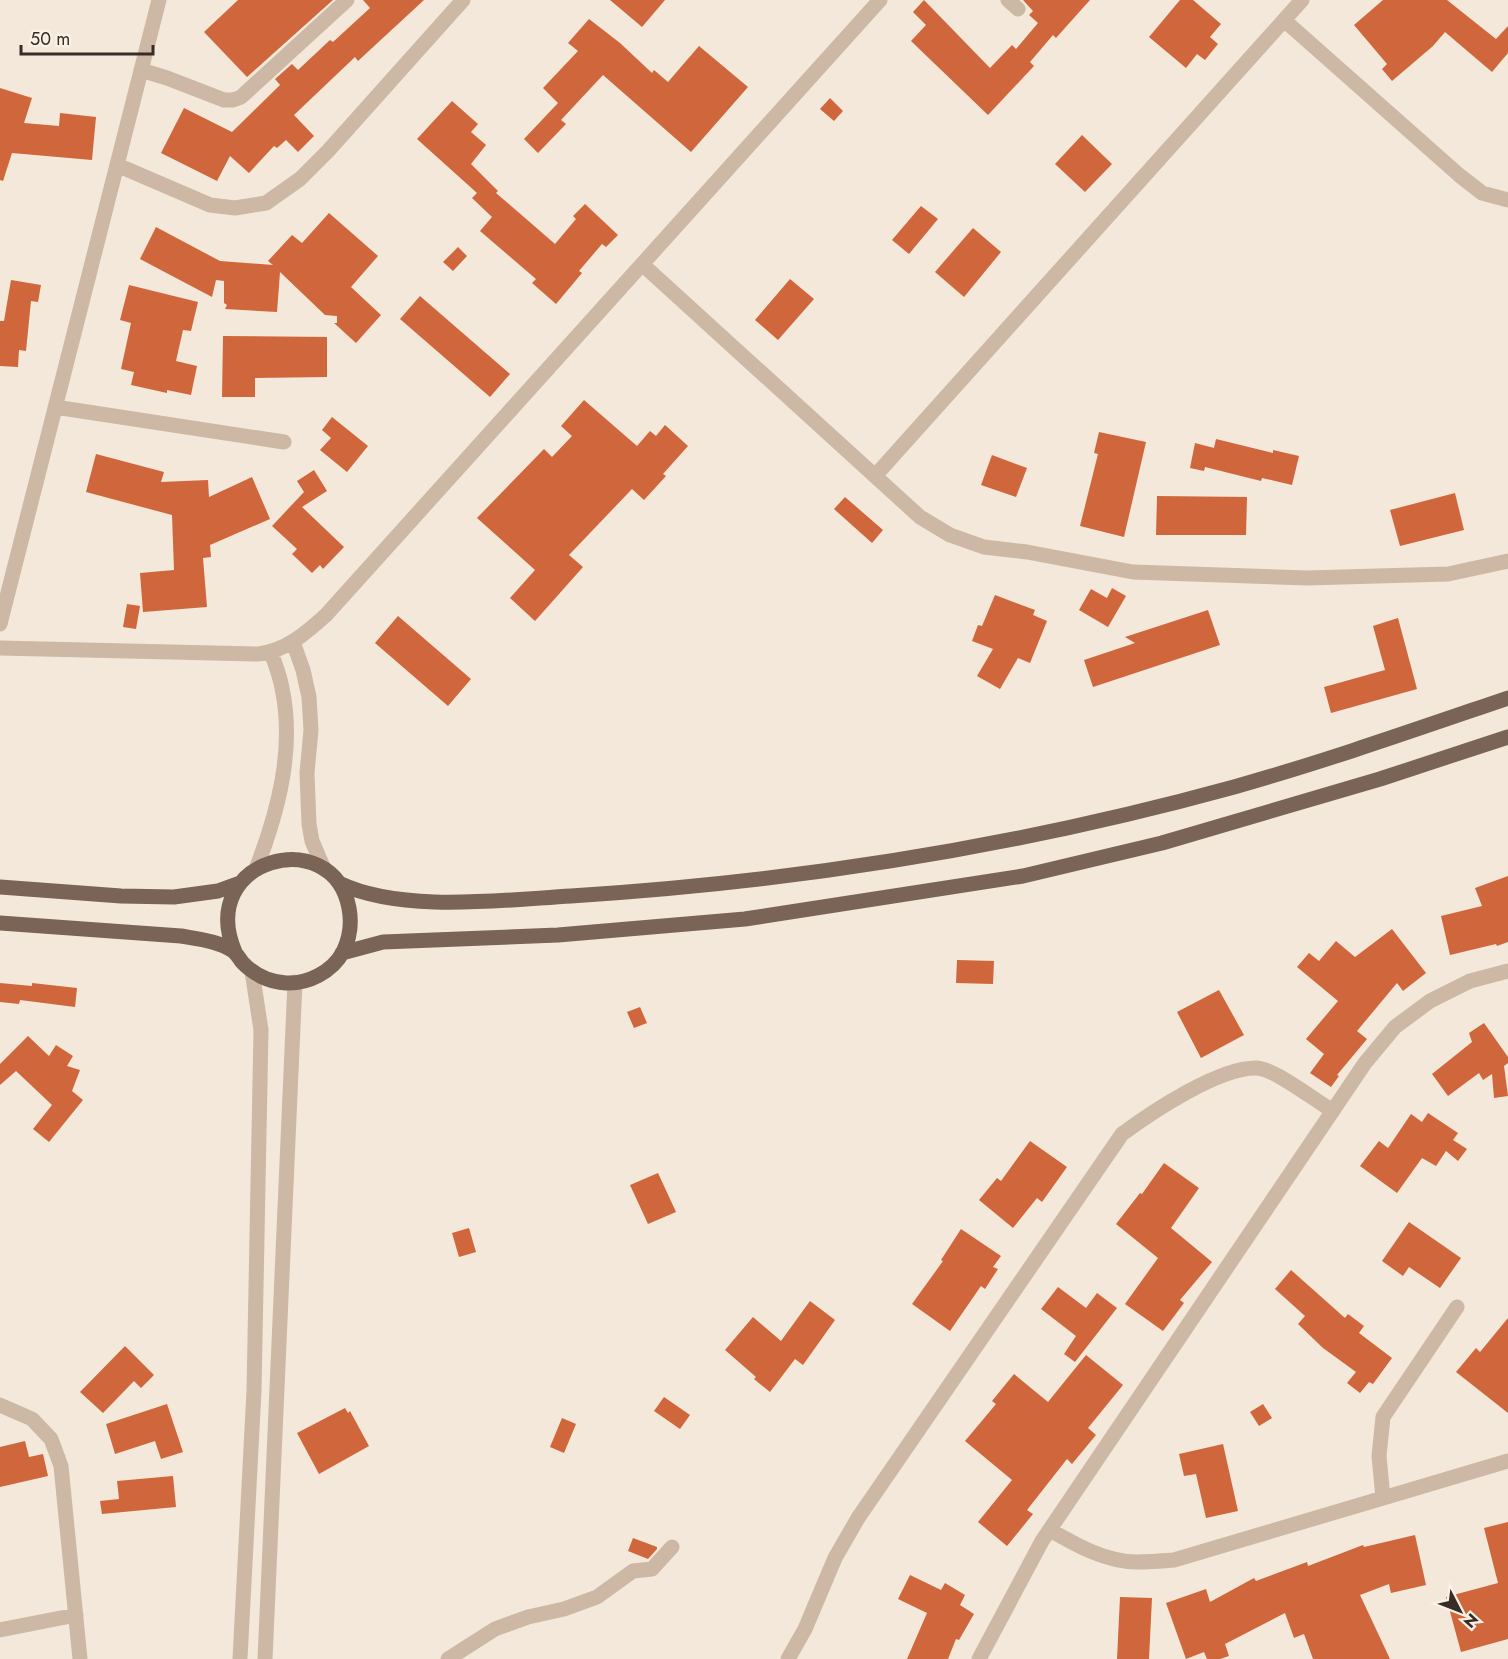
<svg xmlns="http://www.w3.org/2000/svg" width="1508" height="1659" font-family="Jost,sans-serif">
<rect width="100%" height="100%" fill="#f3e8d9"/>
<path fill="#d0663b" d="M238 0H333L247 77 204 32Z
M363 0H424L358 61 355 57 294 115 314 136 298 152 286 140 277 148 274 146 249 173 230 156 217 181 161 153 184 108 232 132 280 85 275 79 292 64 298 70 330 40 333 42 370 8Z
M610 0H665L642 27Z
M924 0 990 68 1012 45 1016 49 1038 23 1029 15 1033 11 1023 0H1090L1056 38 1053 35 1030 62 1034 66 988 115 911 41 926 25 913 12Z
M1180 0H1193L1221 24 1210 37 1218 44 1205 60 1197 54 1186 68 1149 37Z
M1383 0H1447L1496 39 1508 26V53L1492 72 1445 32 1433 46 1392 81 1382 69 1387 64 1354 25Z
M589 19 620 43 652 73 654 70 668 82 699 46 748 87 691 152 603 75 561 120 566 124 538 153 524 139 558 103 543 88 578 51 568 43Z
M0 88 32 98 24 123 59 126 60 113 96 117 92 160 12 153 3 181 0 180Z
M830 98 843 111 834 121 820 109Z
M452 101 478 124 471 132 486 145 471 164 498 191 496 193 555 244 576 219 573 216 585 204 618 235 606 247 602 244 579 271 582 273 556 304 532 283 536 279 480 231 492 217 472 198 477 193 417 139Z
M1082 135 1112 164 1085 192 1055 164Z
M921 206 938 219 909 254 892 240Z
M329 213 378 256 351 287 381 315 356 343 334 323H337V316L325 315 280 272 277 312 225 309 227 305 224 303V281L216 280 212 297 140 259 156 227 220 261 273 265 268 261 292 235 302 243Z
M973 228 1001 252 964 297 935 272Z
M458 247 467 256 453 271 443 262Z
M790 279 814 299 778 340 755 320Z
M11 280 41 285 38 302 31 301 26 351 19 350 18 367 0 366V321H4Z
M129 285 198 302 191 331 183 330 176 361 197 366 191 395 167 390V393L131 385 134 372 121 369 131 323 120 320Z
M420 296 510 374 490 397 400 319Z
M223 336 327 337V377L255 378V397H222Z
M584 400 637 446 650 431 656 436 665 425 688 446 663 474 666 476 644 500 632 489 569 555 583 567 535 621 510 598 535 570 477 518 544 449 552 457 572 436 561 426Z
M332 417 368 446 347 472 320 450 331 438 322 430Z
M1099 432 1146 442 1124 537 1080 526 1098 454 1094 453Z
M1216 439 1273 453V450L1299 456 1292 485 1262 478 1261 481 1205 467 1204 471 1190 468 1195 443 1214 448Z
M96 454 164 472 161 482 208 480 209 497 252 477 270 519 210 545 211 557 203 558 207 607 143 612 140 573 174 570 172 515 86 492Z
M992 455 1027 468 1016 497 981 485Z
M314 470 327 491 302 507 344 547 323 569 320 565 312 573 292 554 297 549 272 526 304 492 297 481Z
M1455 493 1464 530 1400 546 1390 510Z
M1157 496 1247 497 1246 535H1156Z
M845 497 883 530 872 543 834 509Z
M1112 588 1126 596 1108 627 1079 610 1091 589 1107 598Z
M995 595 1035 610 1033 615 1047 621 1030 663 1018 658 1000 689 977 676 993 649 972 641 978 625 982 626Z
M127 604 140 606 136 629 123 627Z
M1208 610 1220 645 1093 687 1084 660 1135 643 1125 637Z
M398 616 471 679 448 706 375 643Z
M1398 618 1417 689 1331 713 1324 687 1385 670 1373 626Z
M1508 876V942L1497 946 1496 944 1450 955 1441 916 1482 906 1475 888Z
M1392 929 1426 973 1403 991 1397 983 1357 1031 1367 1039 1337 1075 1339 1076 1331 1087 1310 1073 1324 1054 1306 1039 1338 1001 1297 967 1309 953 1319 961 1336 941 1355 957Z
M957 960 994 961 993 984 956 983Z
M0 983 32 986V983L77 988 75 1007 20 1000 19 1004 0 1002Z
M1219 990 1244 1035 1201 1058 1177 1012Z
M640 1007 647 1023 634 1028 627 1012Z
M1484 1023 1508 1057V1063L1504 1066 1508 1096 1494 1098 1492 1074 1483 1080 1479 1073 1448 1096 1432 1074 1472 1042 1469 1033Z
M28 1036 49 1056 56 1045 73 1056 67 1066 80 1070 72 1091 83 1100 49 1142 33 1129 52 1105 16 1071 0 1085V1064Z
M1428 1113 1458 1133 1453 1140 1467 1149 1458 1161 1446 1151 1436 1166 1422 1158 1397 1193 1360 1166 1379 1141 1388 1148 1411 1114 1422 1122Z
M1030 1141 1067 1167 1042 1202 1037 1198 1013 1228 979 1200 997 1178 1001 1181Z
M1164 1163 1199 1188 1171 1228 1212 1262 1180 1300 1184 1303 1163 1331 1125 1304 1158 1258 1116 1224 1140 1193 1142 1194Z
M658 1173 676 1212 648 1224 630 1185Z
M1409 1222 1461 1258 1440 1288 1409 1267 1403 1276 1382 1261Z
M469 1228 476 1252 459 1257 452 1233Z
M961 1229 1001 1256 993 1267 998 1269 985 1289 981 1286 950 1331 912 1304 943 1261 941 1260Z
M1291 1270 1345 1318 1348 1314 1364 1326 1359 1333 1392 1358 1373 1384 1369 1382 1360 1393 1347 1383 1356 1372 1323 1348 1298 1324 1305 1316 1275 1289Z
M1058 1287 1086 1308 1097 1293 1117 1308 1075 1362 1064 1354 1076 1336 1041 1309Z
M810 1301 835 1320 803 1365 795 1359 770 1392 754 1379 756 1377 725 1350 753 1317 781 1341Z
M1508 1318V1413L1456 1372 1476 1348 1480 1352Z
M125 1346 154 1375 141 1388 134 1381 103 1413 80 1392Z
M1086 1355 1123 1385 1088 1428 1096 1435 1072 1464 1067 1459 1027 1510 1033 1514 1007 1546 978 1522 1012 1480 965 1441 996 1404 992 1401 1014 1374 1048 1402Z
M664 1397 690 1415 680 1429 654 1411Z
M167 1404 183 1452 161 1459 155 1441 115 1454 106 1424Z
M1263 1404 1272 1418 1259 1426 1250 1412Z
M345 1408 348 1413 350 1411 369 1446 319 1474 297 1433Z
M562 1418 576 1424 564 1453 550 1447Z
M25 1441 29 1457 43 1454 48 1476 0 1487V1447Z
M1223 1444 1238 1511 1206 1518 1196 1474 1184 1476 1179 1454Z
M173 1476 176 1507 102 1514 100 1501 119 1499 117 1481Z
M1508 1522V1639L1461 1652 1446 1597 1498 1583 1484 1528Z
M1415 1535 1426 1585 1391 1593 1389 1584 1360 1595 1390 1659H1313L1304 1634 1294 1638 1285 1613 1225 1644 1229 1656 1220 1659H1207L1204 1652 1186 1659 1166 1603 1206 1589 1210 1602 1254 1578 1256 1581 1307 1562 1308 1566 1363 1545 1364 1547Z
M633 1538 657 1547V1549L648 1559 628 1551Z
M910 1575 941 1590 945 1583 965 1595 960 1605 974 1614 959 1640 956 1639 948 1659H907L927 1613 898 1599Z
M1120 1597 1152 1598 1149 1659H1117Z"/>
<g fill="none" stroke-linecap="round" stroke-linejoin="round">
<path stroke="#ccb8a4" stroke-width="15" d="M1008 0 1018 9
M1284 20 1459 175 1482 193 1508 200
M141 70 167 78 224 100H233L241 97 347 0
M117 165 210 205 235 208 266 203 300 179 328 151 463 0
M642 264 920 517 950 535 984 547 1027 552 1133 572 1307 578 1448 574 1508 561
M55 407 284 442
M875 476 1302 0
M0 624 159 0
M293 642 303 670 309 697 311 730 307 773 309 824 312 841 324 869
M0 648 258 654C286 651 306 633 326 615L880 0
M256 869C278 812 295 749 282 688 280 676 275 664 271 652
M0 1405 32 1419 51 1439 61 1466 80 1659
M1383 1498 1379 1456 1383 1417 1457 1307
M1050 1530C1076 1545 1106 1562 1137 1562 1149 1562 1162 1561 1174 1560L1508 1461
M0 1630 76 1615
M240 1659 254 1391 261 1030 252 971
M265 1659 295 982
M448 1659 495 1629 528 1617 564 1609 597 1597 633 1571 652 1569 672 1547
M788 1659 805 1629 835 1558 858 1518 1122 1134C1152 1112 1219 1067 1257 1068 1275 1069 1316 1101 1333 1111
M979 1659 1042 1541 1365 1063 1395 1027 1430 1001 1470 981 1508 971"/>
<path stroke="#7a6456" stroke-width="15" d="M339 883C401 913 502 900 571 896 795 882 1016 847 1234 787 1326 761 1417 729 1508 698
M0 887 121 896 174 897 218 891 240 883
M0 923 181 936C198 939 219 941 233 951 237 954 239 958 242 962 253 974 269 982 286 983 308 984 332 972 343 952 350 938 352 924 349 908 333 823 195 858 235 952
M342 953 383 942 558 935 745 919 1023 876 1162 843 1380 779 1508 737"/>
</g>
<g transform="translate(1460 1611) rotate(132)" stroke="#fbf2e6" stroke-width="4.5" paint-order="stroke">
<path d="M0-4.5L10 22L0 15L-10 22Z" fill="#372c26"/>
<text y="-9" font-size="16" font-weight="bold" text-anchor="middle" fill="#372c26">N</text>
</g>
<path d="M21 45v9h132v-9" fill="none" stroke="#372c26" stroke-width="3"/>
<text x="30" y="45" font-size="18" fill="#372c26" stroke="#fbf2e6" stroke-width="4.5" paint-order="stroke">50 m</text>
</svg>
